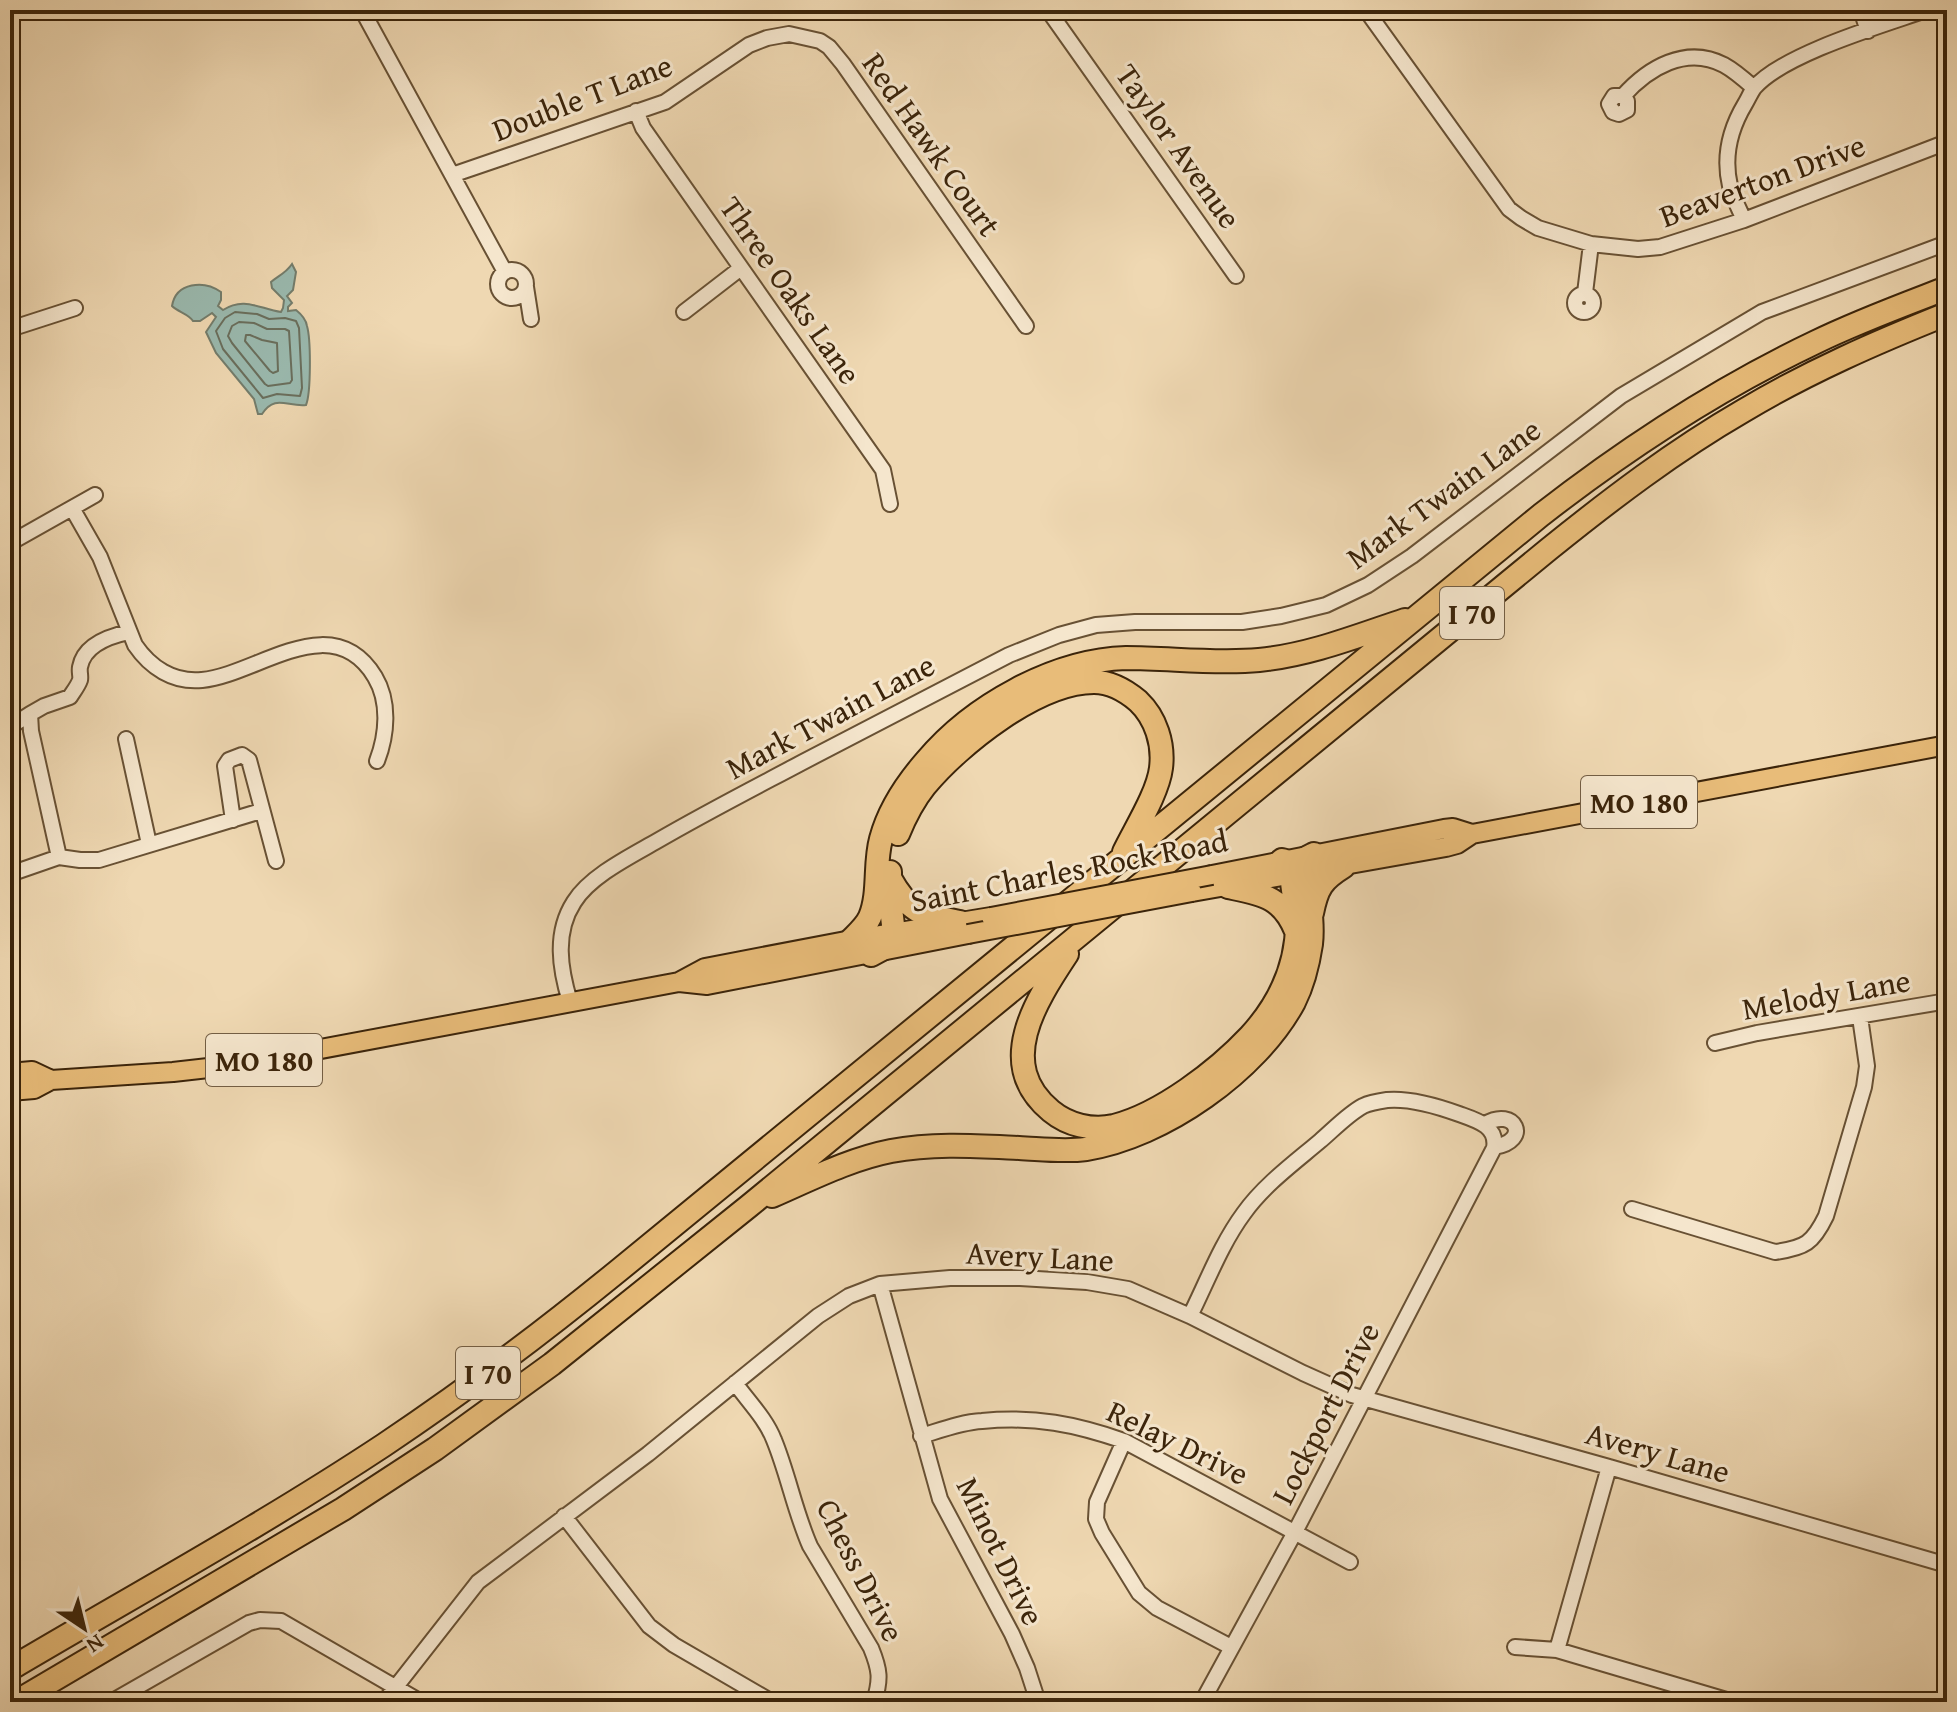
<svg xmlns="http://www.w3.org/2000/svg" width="1957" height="1712" font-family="'Gentium Book Plus',serif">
<rect width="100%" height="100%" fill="#efd8b2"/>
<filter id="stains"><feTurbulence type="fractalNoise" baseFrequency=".0025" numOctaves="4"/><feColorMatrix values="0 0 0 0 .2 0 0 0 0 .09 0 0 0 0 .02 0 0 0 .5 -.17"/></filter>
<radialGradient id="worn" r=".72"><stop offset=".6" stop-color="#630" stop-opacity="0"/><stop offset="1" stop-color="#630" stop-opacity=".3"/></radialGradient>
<path fill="#9ab9ae" stroke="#747d6c" stroke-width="2" d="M292 264 296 272 293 290 287 296 292 303 288 307V311L296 310C301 314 306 319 307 326 311 340 311 393 306 405 287 407 275 394 262 414H258L254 399 216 353 206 332 216 317 212 313 200 321H193C189 314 178 312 172 306 176 282 204 280 221 292V300L218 306 223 310C244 296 260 309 281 312L283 308 284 300 272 288 271 282C278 276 286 273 292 264Z"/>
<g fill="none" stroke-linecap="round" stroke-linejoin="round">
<path stroke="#6a6e5c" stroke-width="2" d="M235 312 257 314 269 319 285 318 296 321 299 328 302 388 300 396 277 394 263 398 223 349 216 331 225 318Z
M239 322 254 323 267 329H285L289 331 292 380 290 383 268 386 265 384 232 343 228 336 232 326Z
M246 335H250L262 340 277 343 278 371 273 373 270 371 245 341Z"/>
<g stroke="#685134" stroke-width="18">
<path id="minor" d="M362 10 505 272
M1048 10 1236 276
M1366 10 1509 209 1521 218 1538 228 1591 244 1638 249 1660 247 1744 220 1947 142
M1861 10 1868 31
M1623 96 1627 101V110L1619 114 1613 112 1609 104 1614 96H1623C1648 68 1686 45 1724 65 1735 71 1745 80 1754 88
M636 111 643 128 883 470 890 504
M452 175 665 102 749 45 767 38 789 34 820 41 829 47 843 64 1026 326
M1744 220C1739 209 1733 197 1730 186 1723 156 1730 129 1745 104 1748 99 1751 92 1754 88 1783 54 1883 25 1926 10
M498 284a14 14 0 1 1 28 0a14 14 0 1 1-28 0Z
M526 287 531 319
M1585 293 1591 244
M1575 303a9 9 0 1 1 18 0a9 9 0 1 1-18 0Z
M684 312 741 268
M10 329 75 308
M72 508 100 557 135 645C150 667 173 683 202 680 257 675 332 606 375 677 390 702 387 735 377 761
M10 543 95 495
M10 727 30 714
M126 739 149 844
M233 820 225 766 229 760 242 755 249 760 276 861
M59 857 31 731 30 714 44 706 70 697C73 692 78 686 80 680 81 676 79 672 80 667 84 645 110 636 129 632
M10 874 59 857 80 860H99L261 811
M570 1002C560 969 554 933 574 902 590 876 631 856 657 841 705 813 754 788 803 762 871 726 940 691 1009 655L1059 635 1096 625 1135 622H1242L1281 616 1326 605 1368 585 1412 556 1621 396 1762 312 1947 243
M1715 1043 1757 1033 1947 1001
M1485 1124C1515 1106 1532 1141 1494 1147
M1632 1209 1775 1252C1805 1248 1813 1243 1826 1216L1864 1087 1867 1066 1860 1017
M880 1284 940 1499 1012 1634 1027 1668 1038 1702
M1190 1316C1207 1282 1221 1244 1244 1213 1264 1185 1294 1163 1320 1141 1333 1130 1348 1114 1363 1106 1369 1103 1380 1101 1387 1100 1410 1098 1437 1106 1459 1114 1476 1120 1498 1126 1494 1148L1295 1532 1202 1702
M735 1383C748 1401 766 1419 774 1440 788 1474 795 1512 810 1546L871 1648C880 1670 881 1679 874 1702
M921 1436C941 1430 962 1422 982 1421 1035 1416 1075 1424 1124 1441L1350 1562
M1124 1441 1097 1502 1096 1519 1102 1533 1139 1593 1157 1608 1231 1647
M564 1516 649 1626 674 1645 772 1702
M1515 1647 1557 1650 1733 1702
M1557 1650 1609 1467
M111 1702 249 1623 260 1620 281 1621 421 1702
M384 1702 478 1582 648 1454 818 1316 849 1296 880 1284 950 1278H1020L1087 1282 1128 1289 1190 1316 1303 1373 1352 1395 1609 1467 1947 1565"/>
</g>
<g stroke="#3b240a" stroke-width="22">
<path id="major" d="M1212 875 1444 829 1453 828 1472 834
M1192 892 1446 847 1457 844 1472 834 1947 745
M679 982 707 985 968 934
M10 1073 32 1071 51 1080
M10 1091 34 1089 51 1080 173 1072 235 1065 679 982 705 968 851 940 991 917"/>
</g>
<g stroke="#3b240a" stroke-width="26">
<path id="highway" d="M898 834C905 817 913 801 925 786 959 745 1037 682 1094 682 1111 682 1125 690 1138 701 1156 718 1164 744 1161 768 1158 793 1135 829 1124 852
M890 878C910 914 922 915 960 922
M1228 887C1261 894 1282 896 1296 931
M1312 913C1317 888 1322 880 1343 867
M851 940C858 933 866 926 870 917 880 893 874 864 881 839 889 809 906 784 926 761 972 706 1054 660 1126 658 1170 658 1215 664 1259 660 1310 655 1357 636 1405 620
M1067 954C1036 1001 994 1064 1051 1111 1068 1125 1092 1131 1114 1126 1161 1114 1217 1071 1250 1036 1281 1002 1299 962 1297 915 1296 904 1290 882 1292 873 1295 863 1306 858 1314 854
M871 955 884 948 890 942 894 933 890 900V872
M772 1196C811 1179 850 1159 891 1151 934 1143 976 1146 1019 1148 1041 1149 1064 1152 1086 1149 1163 1137 1257 1071 1294 1002 1303 984 1308 964 1311 944 1313 927 1310 880 1298 868 1293 863 1288 862 1282 860
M10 1669C135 1595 263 1525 384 1445 465 1391 542 1333 618 1271L1541 515C1627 448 1717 389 1816 342 1859 321 1903 305 1947 288
M16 1702 343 1509 435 1449 552 1364 749 1206 1549 549C1611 499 1674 451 1743 411 1808 372 1877 342 1947 314"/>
</g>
<use href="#minor" stroke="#f5e6cd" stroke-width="14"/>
<use href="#major" stroke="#e8bc79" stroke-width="18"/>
<use href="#highway" stroke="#e8bc79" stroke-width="22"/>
<g stroke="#3b240a" stroke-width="22" stroke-linecap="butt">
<path id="major-bridge" d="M991 917 1212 875
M968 934 1192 892"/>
</g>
<use href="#major-bridge" stroke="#e8bc79" stroke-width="18"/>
</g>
<g text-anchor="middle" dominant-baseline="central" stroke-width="6" stroke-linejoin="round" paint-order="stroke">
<g fill="#f5e6cd" stroke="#735e44" stroke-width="2">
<rect x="1440" y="587" width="64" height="52" rx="6"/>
<rect x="1581" y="776" width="116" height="52" rx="6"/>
<rect x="206" y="1034" width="116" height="52" rx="6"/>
<rect x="456" y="1347" width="64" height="52" rx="6"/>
</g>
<g font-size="30" font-weight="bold" fill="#3b240a">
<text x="1472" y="613">I 70</text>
<text x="1639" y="802">MO 180</text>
<text x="264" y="1060">MO 180</text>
<text x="488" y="1373">I 70</text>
</g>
<g font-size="32" fill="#3b240a" stroke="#f5e6cd">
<text transform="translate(582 97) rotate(-21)">Double T Lane</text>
<text transform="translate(932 144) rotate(55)">Red Hawk Court</text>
<text transform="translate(1179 146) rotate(55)">Taylor Avenue</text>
<text transform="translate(1762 180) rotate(-20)">Beaverton Drive</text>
<text transform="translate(791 290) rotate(55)">Three Oaks Lane</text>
<text transform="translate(1443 493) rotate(-36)">Mark Twain Lane</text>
<text transform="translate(830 716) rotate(-28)">Mark Twain Lane</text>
<text transform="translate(1069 870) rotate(-11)">Saint Charles Rock Road</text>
<text transform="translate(1826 994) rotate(-10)">Melody Lane</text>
<text transform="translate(1040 1256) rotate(3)">Avery Lane</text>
<text transform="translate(1325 1413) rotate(-63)">Lockport Drive</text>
<text transform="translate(1178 1442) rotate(26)">Relay Drive</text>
<text transform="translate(1658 1452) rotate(16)">Avery Lane</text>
<text transform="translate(1001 1551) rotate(64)">Minot Drive</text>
<text transform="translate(861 1570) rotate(63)">Chess Drive</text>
</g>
</g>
<rect width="1957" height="1712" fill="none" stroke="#efd8b2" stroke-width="40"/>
<rect x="12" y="12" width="1933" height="1688" fill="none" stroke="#3b240a" stroke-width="4"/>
<rect x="20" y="20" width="1917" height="1672" fill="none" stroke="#3b240a" stroke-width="2"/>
<g transform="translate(84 1628) rotate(145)" stroke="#f5e6cd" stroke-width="6" paint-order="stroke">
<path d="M0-6L14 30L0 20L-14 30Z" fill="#3b240a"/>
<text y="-12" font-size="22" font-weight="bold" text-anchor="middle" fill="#3b240a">N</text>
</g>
<rect width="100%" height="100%" filter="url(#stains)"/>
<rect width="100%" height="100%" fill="url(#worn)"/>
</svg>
